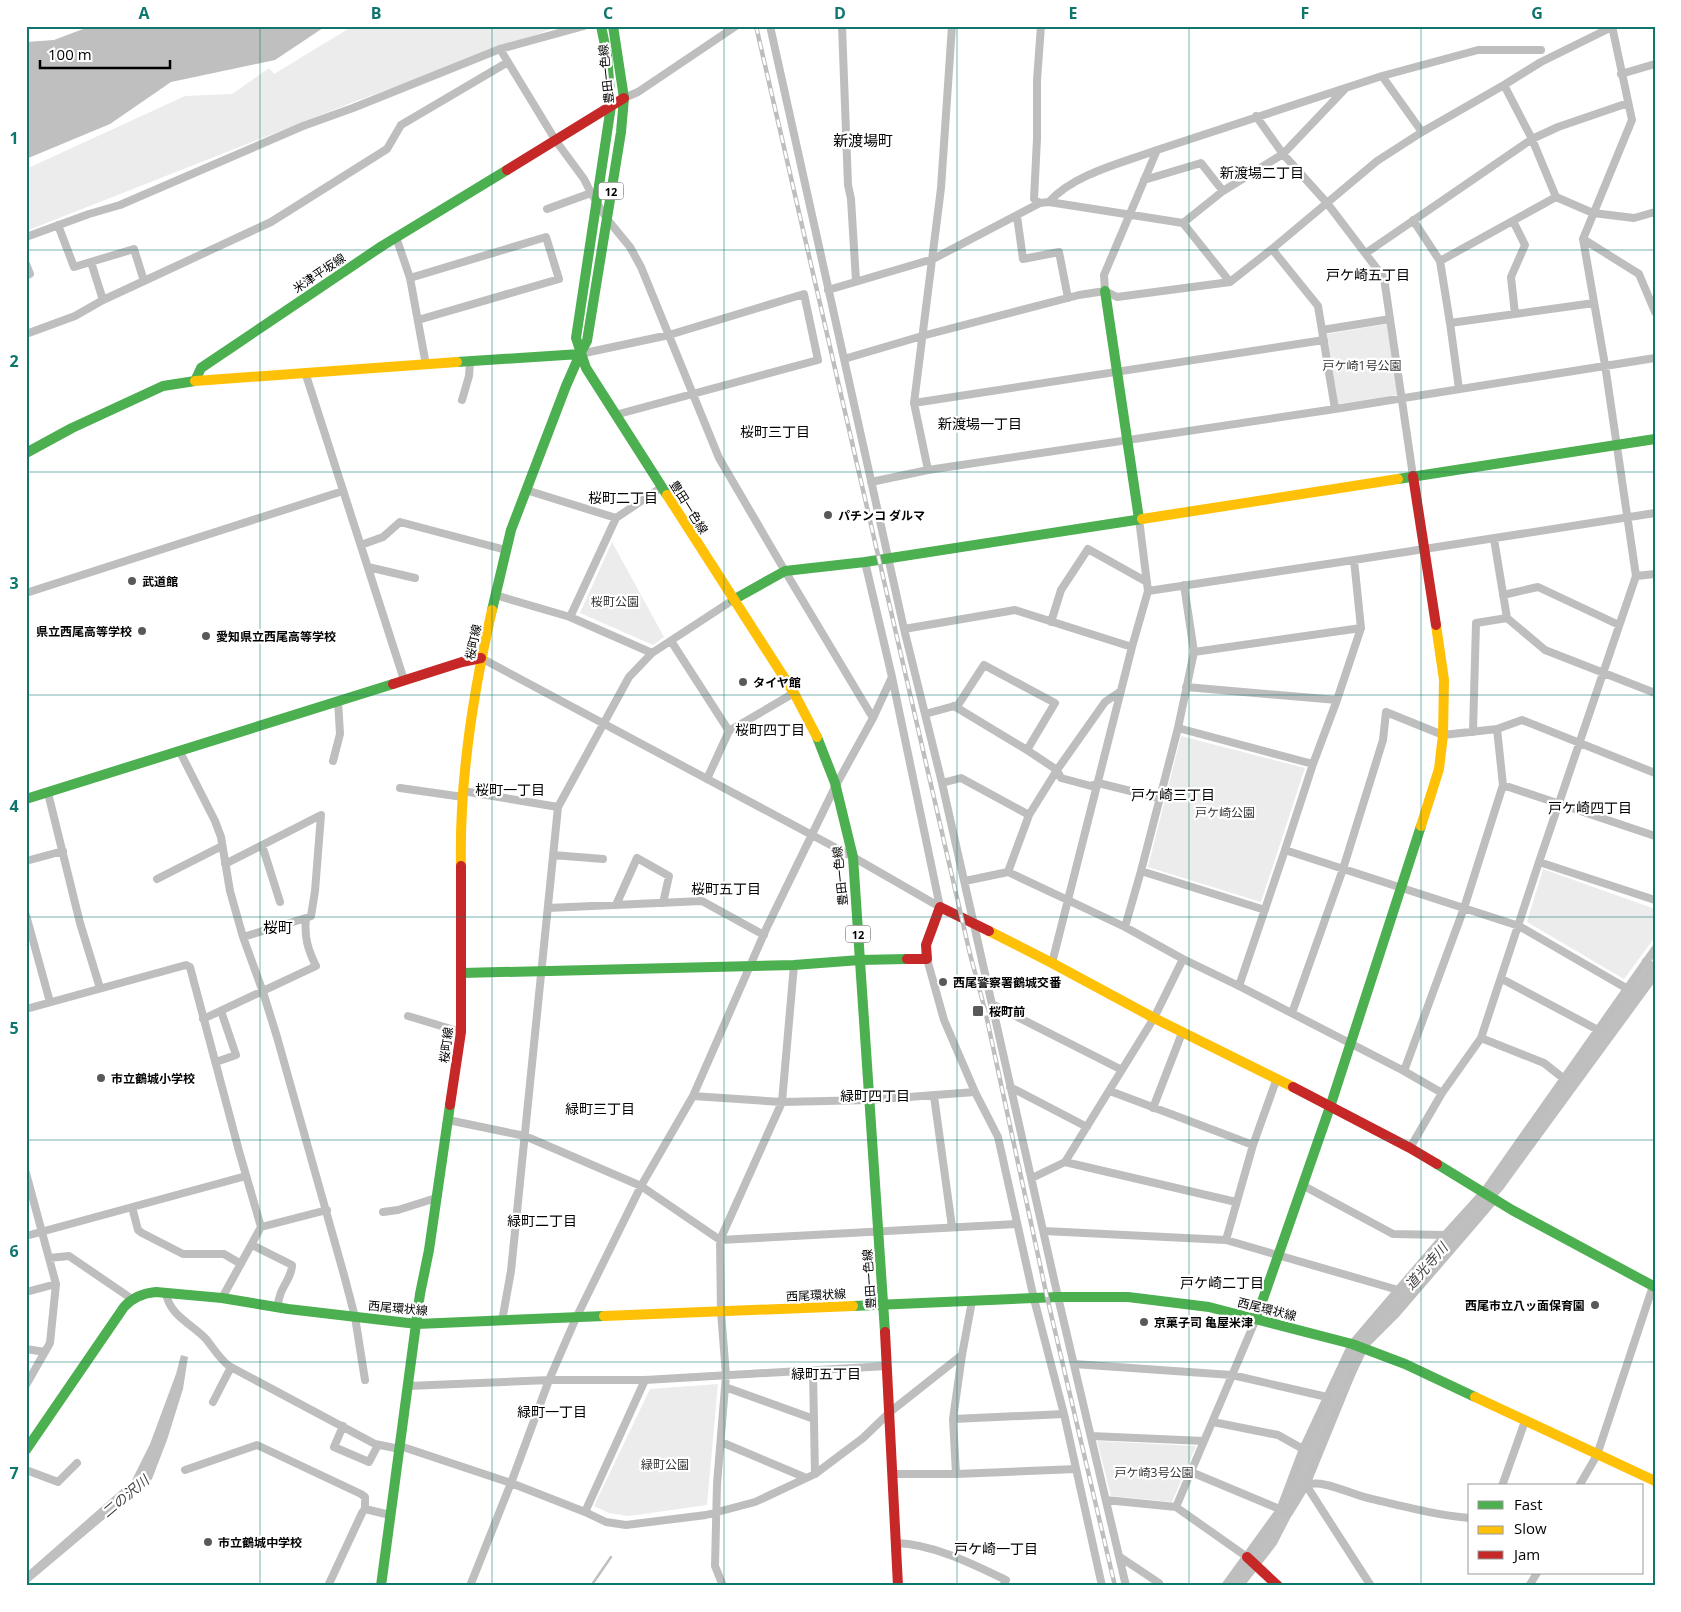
<svg xmlns="http://www.w3.org/2000/svg" width="1681" height="1612" font-family="'Open Sans','Noto Sans JP',sans-serif">
<rect width="100%" height="100%" fill="#fff"/>
<path fill="#ececec" d="M353 26H560L351 103 26 231V169L185 96 232 94 269 68 274 74Z
M1387 324 1398 395 1338 404 1327 334Z
M612 542 664 637 653 645 580 613Z
M1181 736 1305 768 1261 902 1148 867Z
M1543 869 1655 909V937L1624 979 1527 922Z
M718 1384 707 1505 629 1516 609 1513 594 1506 650 1389Z
M1097 1441 1196 1446 1172 1502 1111 1496Z"/>
<path fill="#bfbfbf" d="M91 26H326L275 60 171 82 110 124 26 159V42L54 40Z
M181 1355 188 1357 183 1389 167 1440 152 1479 26 1585V1573L132 1480 150 1444 176 1374Z"/>
<g fill="none" stroke-linecap="round" stroke-linejoin="round">
<path stroke="#bfbfbf" stroke-width="2.5" d="M591 1586 611 1557"/>
<path stroke="#bfbfbf" stroke-width="15" d="M1235 1586 1270 1541 1300 1483 1314 1444 1367 1333 1497 1185 1655 969"/>
<path stroke="#bebebe" stroke-width="8" d="M770 26 904 629 942 783 1058 1297 1126 1586
M842 26 848 185 851 199 856 281
M500 49 556 141 584 179 591 193 607 219 630 247 641 267 719 458 785 571 873 718
M1621 74 1655 64
M1382 76 1478 50H1541
M1504 85 1532 139 1556 197 1593 213 1634 218 1655 212
M624 98 638 92 736 26
M1256 116 1283 154 1327 203 1384 278 1413 476
M1144 180 1201 163 1223 191
M1049 202C1074 174 1122 163 1157 150
M1040 203 1034 199 1037 139V80L1041 26
M547 209 591 193
M1017 216 1023 259 1059 252 1068 298
M1413 220 1440 261 1450 323 1459 389
M1513 221 1525 245 1511 277 1515 314
M1183 223 1223 191 1283 154 1344 90
M58 225 74 267 134 249 144 281 271 222 387 149 401 125 508 62
M26 237 89 214 120 205 303 126 353 108 500 49 584 26
M396 237 410 278 426 365
M1583 239 1639 274 1655 312
M1272 249 1318 306 1335 409
M1366 253 1532 139 1558 127 1628 103
M1440 261 1556 197
M91 262 103 300 144 281
M26 264 30 274 26 276
M410 278 546 237 559 279 418 320
M828 290 933 259 1040 203 1049 202 1183 223 1230 282
M1105 291 1104 275 1157 150 1382 76 1422 132
M1450 323 1594 303
M1322 330 1390 319
M26 334 75 316 103 300
M580 354 669 335 804 294 818 360 615 415
M844 359 922 336 1079 295 1105 291 1117 297 1230 282 1272 249 1377 161 1422 132 1504 85 1541 62 1614 26
M305 372 404 680
M462 400 469 376 470 362
M914 403 1324 340
M928 470 914 403 941 188 952 26
M871 482 928 470 1335 409 1655 358
M526 490 616 518
M1494 539 1507 618 1545 650 1655 693
M361 545 383 537 400 522 506 550
M865 562 892 677 940 907
M368 567 415 578
M1636 576 1655 574
M1148 591 1354 560 1655 513
M26 593 343 491
M495 595 570 617 652 653
M1503 595 1538 587 1619 625
M570 617 616 518 662 487
M1051 622 1061 590 1088 549 1147 582
M904 629 1015 610 1132 647
M671 641 729 731
M1194 652 1361 628
M481 658 853 857 940 907
M1186 687 1337 700
M925 714 958 705 984 665 1055 703 1027 750 954 706
M1178 728 1313 764
M1473 732 1476 623 1507 618
M1027 750 1057 770 1061 778 1091 786 1098 783 1159 798
M180 752 215 821 221 837 230 891 243 937 263 992 277 1037 344 1275 355 1317 365 1380
M333 761 340 734 338 701
M707 779 729 731 794 693
M942 783 961 778 1029 815
M1503 785 1655 836
M400 788 463 797
M463 791 558 807
M48 793 80 923 100 988
M262 845 280 902
M1285 850 1519 926 1626 988
M553 855 603 859
M26 861 63 851
M1539 862 1655 900
M1141 871 1265 910
M1008 872 1029 815 1057 770 1105 702 1121 691
M157 879 222 846
M965 881 1008 872 1125 927 1183 959 1239 986 1404 1071 1442 1093
M616 905 637 858 669 876 663 903
M548 908 702 901 764 935
M26 915 50 1002
M1125 927 1141 871 1178 728 1194 652 1184 585
M243 937 306 918
M927 959 944 1020 975 1092 998 1137 1034 1299 1064 1414 1102 1586
M1646 961 1655 969
M1052 963 1132 647 1148 591 1139 519
M1502 979 1598 1030
M1239 986 1285 850 1313 764 1337 700 1361 628 1354 560
M992 1004 1122 1070
M26 1009 186 965 190 967 239 1151 261 1227 222 1298
M1292 1013 1343 869 1383 740 1386 712 1443 735 1497 729 1522 720 1655 773
M408 1016 461 1032
M203 1019 316 966C308 950 304 937 306 918L311 916 315 891 321 815 225 864
M1481 1038 1544 1063 1563 1078
M216 1062 236 1055 221 1011
M1404 1071 1464 908 1503 785 1497 729
M1010 1087 1087 1127
M1110 1091 1253 1145
M693 1096 782 1102 869 1100 975 1092
M934 1096 952 1227
M1153 1108 1182 1033
M448 1120 525 1136 641 1186 720 1240 1017 1224
M1410 1148 1442 1093 1481 1038 1539 862 1636 576 1605 365 1583 239 1632 120 1612 26
M1065 1162 1236 1202
M26 1173 56 1284 50 1343 26 1385
M1032 1178 1065 1162 1154 1018 1183 959
M1302 1185 1393 1234 1445 1235
M132 1207 138 1230 142 1233 183 1254H224L241 1264
M383 1212 398 1210 436 1198
M261 1227 327 1210
M1044 1231 1226 1240 1398 1290
M26 1236 246 1176
M1226 1240 1253 1145 1277 1078
M252 1245 292 1265C292 1280 278 1288 278 1307
M49 1258 69 1256 132 1299
M26 1292 56 1284
M166 1293C169 1315 192 1324 206 1339 214 1349 219 1358 229 1366L375 1444 400 1449
M502 1321 511 1271 558 807 629 677 652 653 733 600
M26 1349 45 1352
M1074 1364 1232 1375 1327 1397
M813 1370 815 1474
M408 1386 549 1380H645L887 1366
M725 1387 814 1419
M213 1402 231 1367
M953 1419 1064 1414
M1213 1422 1278 1435 1303 1449
M343 1426 334 1447 369 1462 378 1445
M1091 1436 1204 1441
M721 1442 804 1477
M400 1446 511 1483 585 1512 606 1522 626 1525 706 1515 755 1502 815 1474 863 1438 890 1412 962 1355
M26 1470 58 1482 77 1463
M185 1470 257 1445 361 1494 365 1497V1510
M1191 1472 1289 1513 1306 1485C1323 1479 1350 1494 1368 1498 1402 1506 1435 1515 1470 1518
M892 1474H956L1076 1469
M956 1474 953 1419 962 1355 972 1301
M1502 1486 1525 1421
M1579 1486 1597 1455 1653 1286
M1106 1500 1176 1507 1247 1557
M1176 1507 1256 1319
M585 1512 645 1380
M896 1543C933 1544 973 1564 1006 1580L1003 1586
M1120 1557 1159 1583
M328 1586 362 1513 365 1509 390 1515
M470 1586 511 1483 549 1380 576 1318 641 1186 693 1096 767 927 835 787 873 718 892 677
M723 1586 715 1566 717 1484 726 1375 721 1312 720 1240 782 1102 794 965
M1225 1586 1280 1510 1303 1449 1352 1344 1445 1235 1484 1192 1655 949
M1371 1586 1306 1485 1362 1348 1396 1314 1495 1199
M1529 1586 1537 1573"/>
<path stroke="#4caf50" stroke-width="10" d="M601 26 607 55 611 106 576 338 586 368 667 495
M1105 291 1139 519
M580 354 587 341 621 132 624 98 613 26
M457 362 580 354 566 386 511 530 492 610
M26 453 72 428 163 386 195 381 201 368 382 246 507 170
M1398 479 1655 439
M733 600 785 571 865 562 1142 519
M817 737 835 783 853 857 885 1332
M26 799 393 684
M462 973 794 965 860 960 907 959
M1437 1164 1512 1210 1655 1287
M853 1306 1058 1297H1128L1209 1307 1352 1344 1405 1364 1475 1397
M1256 1319 1330 1107 1421 826
M26 1450 124 1307C133 1297 143 1293 156 1292L222 1298 288 1309 417 1324 604 1316
M381 1586 420 1294 429 1250 450 1105"/>
<path stroke="#ffc107" stroke-width="10" d="M195 381 457 362
M667 495 794 693 817 737
M1142 519 1398 479
M1421 826 1439 769 1443 735 1444 680 1436 625
M461 866C459 780 473 693 492 610
M989 931 1052 963 1154 1018 1293 1087
M604 1316 853 1306
M1475 1397 1655 1481"/>
<path stroke="#c62828" stroke-width="10" d="M507 170 624 98
M1413 476 1436 625
M393 684 462 662 481 658
M907 959H927L926 945 940 907 989 931
M1293 1087 1410 1148 1437 1164
M450 1105 461 1032V866
M885 1332 898 1586
M1247 1557 1278 1586"/>
<g stroke="#bebebe" stroke-width="4.5">
<path id="rail" d="M756 26 970 954 985 1010 1047 1297 1115 1586"/>
</g>
<use href="#rail" stroke="#fff" stroke-width="2.5" stroke-dasharray="8" stroke-linecap="butt"/>
</g>
<path fill="none" stroke="#0f766e" stroke-width="1" stroke-opacity="0.55" d="M260 26V1586M492 26V1586M724 26V1586M957 26V1586M1189 26V1586M1421 26V1586M26 250H1655M26 472H1655M26 695H1655M26 917H1655M26 1140H1655M26 1362H1655"/>
<g fill="#595959" stroke="#fff" stroke-width="2">
<circle cx="828" cy="515" r="5"/>
<circle cx="132" cy="581" r="5"/>
<circle cx="142" cy="631" r="5"/>
<circle cx="206" cy="636" r="5"/>
<circle cx="743" cy="682" r="5"/>
<circle cx="943" cy="982" r="5"/>
<rect x="972" y="1005" width="12" height="12" rx="2.5"/>
<circle cx="101" cy="1078" r="5"/>
<circle cx="1595" cy="1305" r="5"/>
<circle cx="1144" cy="1322" r="5"/>
<circle cx="208" cy="1542" r="5"/>
</g>
<g text-anchor="middle" dominant-baseline="central" stroke-width="4.5" stroke-linejoin="round" paint-order="stroke">
<g fill="#fff" stroke="#4c4c4c" stroke-width="1">
<rect x="598.5" y="182.5" width="25" height="17" rx="4"/>
<rect x="845.5" y="925.5" width="25" height="17" rx="4"/>
</g>
<g font-size="11" font-weight="bold" fill="#000">
<text x="611" y="191">12</text>
<text x="858" y="934">12</text>
</g>
<g font-size="12" fill="#000" stroke="#fff">
<text transform="translate(606 74) rotate(-96)">豊田一色線</text>
<text transform="translate(319 273) rotate(-34)">米津平坂線</text>
<text transform="translate(689 507) rotate(58)">豊田一色線</text>
<text transform="translate(473 642) rotate(-78)">桜町線</text>
<text transform="translate(840 876) rotate(-96)">豊田一色線</text>
<text transform="translate(446 1045) rotate(-83)">桜町線</text>
<text transform="translate(869 1279) rotate(-94)">豊田一色線</text>
<text transform="translate(816 1295) rotate(-3)">西尾環状線</text>
<text transform="translate(398 1308) rotate(5)">西尾環状線</text>
<text transform="translate(1267 1309) rotate(14)">西尾環状線</text>
</g>
<g font-size="12" fill="#333" stroke="#fff">
<text x="1362" y="365">戸ケ崎1号公園</text>
<text x="615" y="601">桜町公園</text>
<text x="1225" y="812">戸ケ崎公園</text>
<text x="665" y="1464">緑町公園</text>
<text x="1154" y="1472">戸ケ崎3号公園</text>
</g>
<g font-size="12" font-weight="bold" fill="#000" stroke="#fff" text-anchor="start">
<text x="838" y="515">パチンコ ダルマ</text>
<text x="142" y="581">武道館</text>
<text x="132" y="631" text-anchor="end">県立西尾高等学校</text>
<text x="216" y="636">愛知県立西尾高等学校</text>
<text x="753" y="682">タイヤ館</text>
<text x="953" y="982">西尾警察署鶴城交番</text>
<text x="989" y="1011">桜町前</text>
<text x="111" y="1078">市立鶴城小学校</text>
<text x="1585" y="1305" text-anchor="end">西尾市立八ッ面保育園</text>
<text x="1154" y="1322">京菓子司 亀屋米津</text>
<text x="218" y="1542">市立鶴城中学校</text>
</g>
<g font-size="14" fill="#000" stroke="#fff">
<text x="1262" y="172">新渡場二丁目</text>
<text x="1368" y="274">戸ケ崎五丁目</text>
<text x="980" y="423">新渡場一丁目</text>
<text x="775" y="431">桜町三丁目</text>
<text x="623" y="497">桜町二丁目</text>
<text x="770" y="729">桜町四丁目</text>
<text x="510" y="789">桜町一丁目</text>
<text x="1173" y="794">戸ケ崎三丁目</text>
<text x="1590" y="807">戸ケ崎四丁目</text>
<text x="726" y="888">桜町五丁目</text>
<text x="875" y="1095">緑町四丁目</text>
<text x="600" y="1108">緑町三丁目</text>
<text x="542" y="1220">緑町二丁目</text>
<text x="1222" y="1282">戸ケ崎二丁目</text>
<text x="826" y="1373">緑町五丁目</text>
<text x="552" y="1411">緑町一丁目</text>
<text x="996" y="1548">戸ケ崎一丁目</text>
</g>
<g font-size="14" font-style="italic" fill="#444" stroke="#fff">
<text transform="translate(1426 1266) rotate(-49)">道光寺川</text>
<text transform="translate(125 1496) rotate(-40)">二の沢川</text>
</g>
<g font-size="15" fill="#000" stroke="#fff">
<text x="863" y="140">新渡場町</text>
<text x="278" y="927">桜町</text>
</g>
</g>
<rect width="1681" height="1612" fill="none" stroke="#ffffff" stroke-width="55"/>
<rect x="1468" y="1484" width="175" height="90" fill="#ffffff" stroke="#999999"/>
<rect x="1478" y="1501" width="25" height="8" fill="#4caf50" stroke="#999999"/>
<text x="1514" y="1510" font-size="15" fill="#000000">Fast</text>
<rect x="1478" y="1526" width="25" height="8" fill="#ffc107" stroke="#999999"/>
<text x="1514" y="1534" font-size="15" fill="#000000">Slow</text>
<rect x="1478" y="1551" width="25" height="8" fill="#c62828" stroke="#999999"/>
<text x="1514" y="1560" font-size="15" fill="#000000">Jam</text>
<path d="M40 60v8h130v-8" fill="none" stroke="#000000" stroke-width="2.5"/>
<text x="48" y="60" font-size="15" fill="#000000" stroke="#ffffff" stroke-width="4" paint-order="stroke">100 m</text>
<rect x="28" y="28" width="1626" height="1556" fill="none" stroke="#0f766e" stroke-width="2"/>
<g font-size="16" text-anchor="middle" font-weight="bold" fill="#0f766e">
<text x="144" y="19">A</text>
<text x="376" y="19">B</text>
<text x="608" y="19">C</text>
<text x="840" y="19">D</text>
<text x="1073" y="19">E</text>
<text x="1305" y="19">F</text>
<text x="1537" y="19">G</text>
<text x="14" y="144">1</text>
<text x="14" y="367">2</text>
<text x="14" y="589">3</text>
<text x="14" y="812">4</text>
<text x="14" y="1034">5</text>
<text x="14" y="1257">6</text>
<text x="14" y="1479">7</text>
</g>
</svg>
